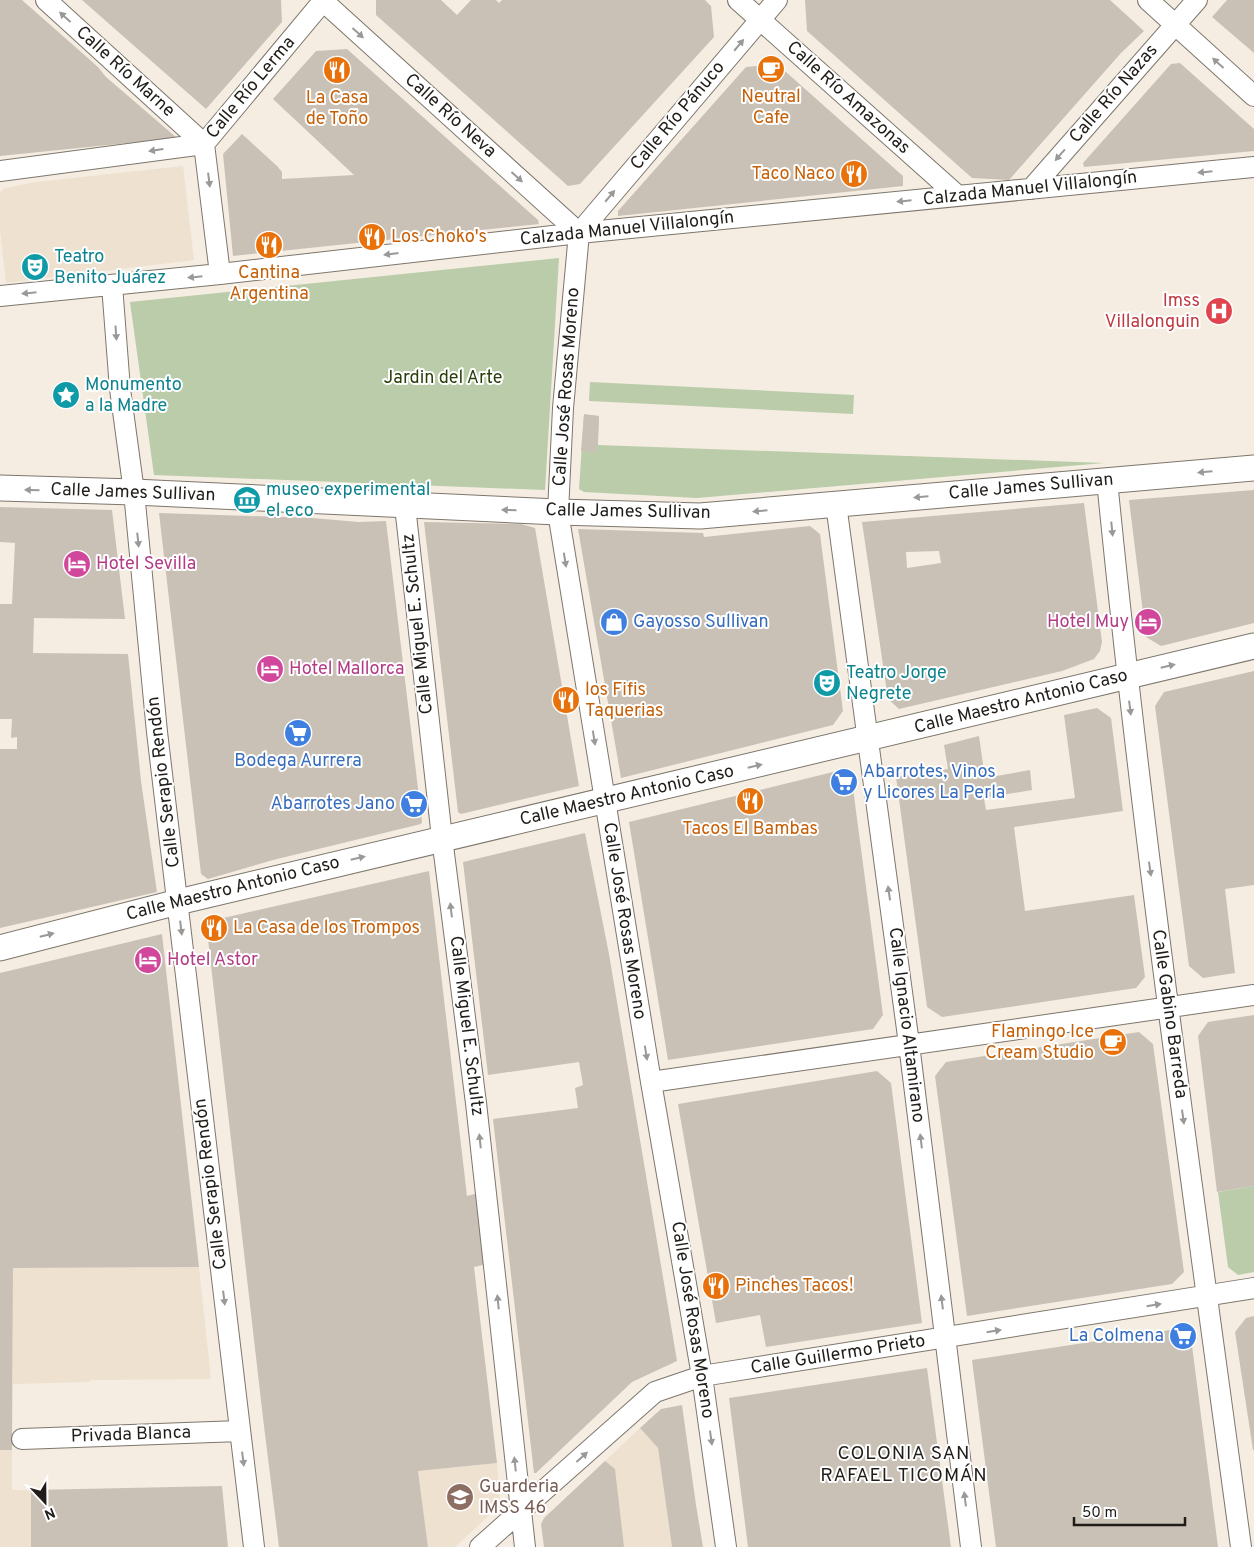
<svg xmlns="http://www.w3.org/2000/svg" width="1254" height="1547" font-family="Overpass,sans-serif">
<rect width="100%" height="100%" fill="#f5ede1"/>
<path fill="#eee1cf" d="M183 166 194 260 6 283 0 231V192L5 188 36 182Z
M199 1267 211 1379 90 1380 89 1382 13 1384V1268Z
M640 1428 658 1448 672 1547H624L605 1461Z
M0 1450H12V1490H31V1547H0Z
M497 1463 500 1509H496L455 1547H428L418 1471Z"/>
<path fill="#baccaa" d="M559 258 545 490 154 475 130 302Z
M590 382 854 395 853 414 589 401Z
M584 415 599 416 598 445 1104 463 697 498 584 492 579 489Z
M1254 1186V1272L1238 1275 1228 1267 1218 1192Z"/>
<path fill="#c9c1b6" fill-rule="evenodd" d="M0 0H22L98 67 106 77 177 138 0 156Z
M82 0H281L282 22 206 109Z
M376 0H441L457 15 471 0H496L499 3 502 0H705L711 6 714 37 580 184 568 186 376 15Z
M805 0H1110L1144 31 1121 53 1009 180 972 178 807 31Z
M1227 0H1254V53L1212 17Z
M347 49 538 220 539 224 233 256 223 154 242 134 277 166 282 172V179L354 175 273 99 316 51Z
M1180 63 1254 129V151L1084 167 1083 163 1171 64Z
M777 64 903 176V186L618 216V211L746 67Z
M584 414 599 416 597 452 581 451Z
M1254 490V623L1161 646 1146 637 1129 500Z
M1084 503 1102 642 1100 651 1094 659 1062 671 899 709 888 699 862 522ZM939 551 941 563 907 568 906 552Z
M0 507 112 510 125 619 34 618 33 653 128 654 141 781 157 892 0 928V749H17V737L11 738 12 719H0V604H12L15 543 0 542Z
M159 513 312 518 359 522 386 521 422 822 421 824 273 860 208 879 201 874Z
M424 522 521 524 535 528 579 786 461 814 458 812Z
M810 526 820 534 843 711 833 725 621 778 578 529 703 533 704 537Z
M1254 671V885L1225 889 1235 973 1203 978 1189 966 1155 706 1164 692Z
M1097 708 1111 718 1123 811 1014 827 1025 911 1134 895 1145 977 1136 988 942 1017 927 1007 896 777 948 769 944 745 979 736 985 778 1030 770 1032 790 984 798 986 810 1075 798 1064 715Z
M837 771 852 781 883 1015 873 1029 668 1060 629 822Z
M585 833 609 954 677 1361 632 1382 536 1473H534L493 1119 578 1108 575 1088 583 1085 579 1062 488 1075 463 862Z
M429 871 467 1196 482 1192 492 1263 474 1267 497 1463 418 1471 428 1547H279L263 1418 206 922Z
M162 934 199 1267 13 1268 12 1450H0V973Z
M1254 1015V1186L1217 1192 1198 1036 1208 1022Z
M1139 1032 1153 1044 1184 1272 1172 1284 967 1316 935 1076 946 1062Z
M877 1071 891 1083 922 1323 766 1347 760 1315 716 1323 678 1104Z
M1254 1316V1450H1253L1235 1332 1246 1318Z
M1177 1329 1191 1338 1218 1547H996L972 1360Z
M927 1368 951 1547H748L729 1398Z
M682 1405 696 1505 703 1547H672L658 1448 640 1428 661 1409Z
M605 1461 615 1469 624 1547H544L541 1524 544 1518Z
M222 1486 228 1547H31V1490Z"/>
<g fill="none" stroke-linecap="round" stroke-linejoin="round">
<g stroke="#7d766c" stroke-width="22">
<path id="minor" d="M46 0 204 144
M322 0 579 233
M738 0 958 196
M1148 0 1254 96
M0 171 204 144
M1031 189 1197 0
M579 233 563 408 558 512 651 1082 702 1376 726 1547
M579 233 777 0
M220 274 204 144 324 0
M112 285 120 389 134 492 157 732 254 1547
M0 296 220 274 579 233 1254 167
M1107 480C1142 837 1193 1192 1241 1547
M836 504 909 1044 971 1547
M405 506 442 838 476 1103 525 1547
M651 1082 1254 995
M22 1439 240 1431
M480 1547 655 1392 702 1376 1254 1288"/>
</g>
<g stroke="#7d766c" stroke-width="27">
<path id="major" d="M0 488 134 492 558 512 700 516 1254 468
M0 948 178 902 1254 646"/>
</g>
<use href="#minor" stroke="#fff" stroke-width="20"/>
<use href="#major" stroke="#fff" stroke-width="25"/>
</g>
<defs><path id="oneway-solid" d="M-6-.8H1V-3.2L6.5 0L1 3.2V.8H-6Z" transform="scale(1.25)"/></defs>
<g fill="#9b9998">
<use href="#oneway-solid" transform="translate(65 17) rotate(-138)"/>
<use href="#oneway-solid" transform="translate(358 33) rotate(42)"/>
<use href="#oneway-solid" transform="translate(739 45) rotate(-50)"/>
<use href="#oneway-solid" transform="translate(1218 63) rotate(-138)"/>
<use href="#oneway-solid" transform="translate(156 150) rotate(172)"/>
<use href="#oneway-solid" transform="translate(1060 155) rotate(131)"/>
<use href="#oneway-solid" transform="translate(1205 172) rotate(174)"/>
<use href="#oneway-solid" transform="translate(517 177) rotate(42)"/>
<use href="#oneway-solid" transform="translate(209 180) rotate(83)"/>
<use href="#oneway-solid" transform="translate(610 196) rotate(-50)"/>
<use href="#oneway-solid" transform="translate(904 201) rotate(174)"/>
<use href="#oneway-solid" transform="translate(391 254) rotate(173)"/>
<use href="#oneway-solid" transform="translate(195 277) rotate(174)"/>
<use href="#oneway-solid" transform="translate(29 293) rotate(174)"/>
<use href="#oneway-solid" transform="translate(116 333) rotate(86)"/>
<use href="#oneway-solid" transform="translate(1205 472) rotate(175)"/>
<use href="#oneway-solid" transform="translate(32 490) rotate(-179)"/>
<use href="#oneway-solid" transform="translate(921 497) rotate(175)"/>
<use href="#oneway-solid" transform="translate(509 510) rotate(-178)"/>
<use href="#oneway-solid" transform="translate(760 511) rotate(175)"/>
<use href="#oneway-solid" transform="translate(1112 529) rotate(84)"/>
<use href="#oneway-solid" transform="translate(138 540) rotate(84)"/>
<use href="#oneway-solid" transform="translate(565 560) rotate(81)"/>
<use href="#oneway-solid" transform="translate(1168 666) rotate(-13)"/>
<use href="#oneway-solid" transform="translate(1130 708) rotate(83)"/>
<use href="#oneway-solid" transform="translate(594 738) rotate(81)"/>
<use href="#oneway-solid" transform="translate(755 766) rotate(-13)"/>
<use href="#oneway-solid" transform="translate(358 858) rotate(-13)"/>
<use href="#oneway-solid" transform="translate(1150 869) rotate(82)"/>
<use href="#oneway-solid" transform="translate(889 893) rotate(-98)"/>
<use href="#oneway-solid" transform="translate(451 910) rotate(-97)"/>
<use href="#oneway-solid" transform="translate(181 928) rotate(83)"/>
<use href="#oneway-solid" transform="translate(47 935) rotate(-14)"/>
<use href="#oneway-solid" transform="translate(646 1053) rotate(81)"/>
<use href="#oneway-solid" transform="translate(1183 1117) rotate(82)"/>
<use href="#oneway-solid" transform="translate(480 1141) rotate(-96)"/>
<use href="#oneway-solid" transform="translate(921 1141) rotate(-97)"/>
<use href="#oneway-solid" transform="translate(224 1298) rotate(83)"/>
<use href="#oneway-solid" transform="translate(498 1302) rotate(-96)"/>
<use href="#oneway-solid" transform="translate(942 1302) rotate(-97)"/>
<use href="#oneway-solid" transform="translate(1154 1305) rotate(-9)"/>
<use href="#oneway-solid" transform="translate(994 1331) rotate(-9)"/>
<use href="#oneway-solid" transform="translate(711 1438) rotate(82)"/>
<use href="#oneway-solid" transform="translate(582 1457) rotate(-42)"/>
<use href="#oneway-solid" transform="translate(243 1459) rotate(83)"/>
<use href="#oneway-solid" transform="translate(515 1464) rotate(-96)"/>
<use href="#oneway-solid" transform="translate(965 1499) rotate(-97)"/>
</g>
<defs>
<g id="cafe-disc" transform="scale(1.4375)"><circle r="9.5" fill="#e8710a" stroke="#fff"/><path d="M-5.5-4.5H6V0H3Q3 3.5 0 3.5H-2.5Q-5.5 3.5-5.5 0ZM3-3.2v2h1.7v-2ZM-6 4.5H4V6H-6Z" fill="#fff"/></g>
<g id="restaurant-disc" transform="scale(1.4375)"><circle r="9.5" fill="#e8710a" stroke="#fff"/><path d="M-5-6h1v4h1v-4h1v4h1v-4h1v5L-1.5 .5V6h-2V.5L-5-1ZM5-6V6H3V1.5H1.5Q1.5-4 5-6Z" fill="#fff"/></g>
<g id="theatre-disc" transform="scale(1.4375)"><circle r="9.5" fill="#0f9aa8" stroke="#fff"/><path d="M-5-5.5Q0-4 5-5.5V0Q5 5 0 6Q-5 5-5 0ZM-3.3-2.5H-1v1.5H-3.3ZM1-2.5H3.3v1.5H1ZM-2.8 1Q0 5.5 2.8 1Z" fill="#fff"/></g>
<g id="hospital-disc" transform="scale(1.4375)"><circle r="9.5" fill="#e0444e" stroke="#fff"/><path d="M-5-5h3v3.5h4V-5h3V5h-3V1.5h-4V5h-3Z" fill="#fff"/></g>
<g id="sight-disc" transform="scale(1.4375)"><circle r="9.5" fill="#0f9aa8" stroke="#fff"/><path d="M0-6L1.8-2.2L6-1.7L2.9 1.2L3.7 5.4L0 3.3L-3.7 5.4L-2.9 1.2L-6-1.7L-1.8-2.2Z" fill="#fff"/></g>
<g id="museum-disc" transform="scale(1.4375)"><circle r="9.5" fill="#0f9aa8" stroke="#fff"/><path d="M0-6L6-3V-2H-6V-3ZM-5-1h2V3h-2ZM-1-1h2V3h-2ZM3-1h2V3H3ZM-6 4H6V6H-6Z" fill="#fff"/></g>
<g id="hotel-disc" transform="scale(1.4375)"><circle r="9.5" fill="#d1479c" stroke="#fff"/><path d="M-6-4.5h1.5V1H6V5H4.5V3h-9V5H-6ZM-4 0a1.8 1.8 0 1 1 3.6 0ZM.5 0V-2.5h3Q6-2.5 6 0Z" fill="#fff"/></g>
<g id="shop-disc" transform="scale(1.4375)"><circle r="9.5" fill="#3f7fe0" stroke="#fff"/><path d="M-5-2.5h2.3a2.7 3.5 0 0 1 5.4 0H5L5.5 6h-11ZM-1.5-2.5h3a1.5 2.3 0 0 0-3 0Z" fill="#fff"/></g>
<g id="supermarket-disc" transform="scale(1.4375)"><circle r="9.5" fill="#3f7fe0" stroke="#fff"/><path d="M-6-5.5h2.5l.6 2H6L4.5 2H-2.5L-4.4-4H-6ZM-1.5 3.2a1.3 1.3 0 1 0 .1 0ZM3 3.2a1.3 1.3 0 1 0 .1 0Z" fill="#fff"/></g>
<g id="school-disc" transform="scale(1.4375)"><circle r="9.5" fill="#8d6e63" stroke="#fff"/><path d="M0-5L7-2L0 1L-7-2ZM-4 1L0 2.5L4 1V4Q0 6-4 4Z" fill="#fff"/></g>
</defs>
<g fill-rule="evenodd">
<use href="#cafe-disc" x="771" y="69"/>
<use href="#restaurant-disc" x="337" y="70"/>
<use href="#restaurant-disc" x="854" y="174"/>
<use href="#restaurant-disc" x="372" y="237"/>
<use href="#restaurant-disc" x="269" y="245"/>
<use href="#theatre-disc" x="35" y="267"/>
<use href="#hospital-disc" x="1219" y="311"/>
<use href="#sight-disc" x="66" y="395"/>
<use href="#museum-disc" x="247" y="500"/>
<use href="#hotel-disc" x="77" y="564"/>
<use href="#shop-disc" x="614" y="622"/>
<use href="#hotel-disc" x="1148" y="622"/>
<use href="#hotel-disc" x="270" y="669"/>
<use href="#theatre-disc" x="827" y="683"/>
<use href="#restaurant-disc" x="566" y="700"/>
<use href="#supermarket-disc" x="298" y="733"/>
<use href="#supermarket-disc" x="844" y="782"/>
<use href="#restaurant-disc" x="750" y="801"/>
<use href="#supermarket-disc" x="414" y="804"/>
<use href="#restaurant-disc" x="214" y="928"/>
<use href="#hotel-disc" x="148" y="960"/>
<use href="#cafe-disc" x="1113" y="1042"/>
<use href="#restaurant-disc" x="716" y="1286"/>
<use href="#supermarket-disc" x="1183" y="1336"/>
<use href="#school-disc" x="460" y="1497"/>
</g>
<g text-anchor="middle" dominant-baseline="central" stroke-width="4" stroke-linejoin="round" paint-order="stroke">
<g font-size="18" fill="#201d19" stroke="#fff">
<text transform="translate(125 72) rotate(42)">Calle Río Marne</text>
<text transform="translate(251 88) rotate(-50)">Calle Río Lerma</text>
<text transform="translate(1114 94) rotate(-49)">Calle Río Nazas</text>
<text transform="translate(848 98) rotate(42)">Calle Río Amazonas</text>
<text transform="translate(450 116) rotate(42)">Calle Río Neva</text>
<text transform="translate(678 116) rotate(-50)">Calle Río Pánuco</text>
<text transform="translate(1030 189) rotate(-6)">Calzada Manuel Villalongín</text>
<text transform="translate(627 229) rotate(-6)">Calzada Manuel Villalongín</text>
<text transform="translate(567 387) rotate(-86)">Calle José Rosas Moreno</text>
<text transform="translate(1031 487) rotate(-5)">Calle James Sullivan</text>
<text transform="translate(133 493) rotate(2)">Calle James Sullivan</text>
<text transform="translate(628 512) rotate(1)">Calle James Sullivan</text>
<text transform="translate(418 624) rotate(-96)">Calle Miguel E. Schultz</text>
<text transform="translate(1021 702) rotate(-14)">Calle Maestro Antonio Caso</text>
<text transform="translate(164 782) rotate(-97)">Calle Serapio Rendón</text>
<text transform="translate(627 796) rotate(-13)">Calle Maestro Antonio Caso</text>
<text transform="translate(233 889) rotate(-14)">Calle Maestro Antonio Caso</text>
<text transform="translate(624 921) rotate(81)">Calle José Rosas Moreno</text>
<text transform="translate(1169 1014) rotate(82)">Calle Gabino Barreda</text>
<text transform="translate(906 1025) rotate(83)">Calle Ignacio Altamirano</text>
<text transform="translate(466 1026) rotate(83)">Calle Miguel E. Schultz</text>
<text transform="translate(211 1184) rotate(-97)">Calle Serapio Rendón</text>
<text transform="translate(692 1320) rotate(81)">Calle José Rosas Moreno</text>
<text transform="translate(838 1355) rotate(-9)">Calle Guillermo Prieto</text>
<text transform="translate(131 1435) rotate(-2)">Privada Blanca</text>
</g>
<g font-size="18" fill="#c56008" stroke="#fff">
<text x="771" y="97">Neutral<tspan x="771" dy="21">Cafe</tspan></text>
<text x="337" y="98">La Casa<tspan x="337" dy="21">de Toño</tspan></text>
<text x="835" y="174" text-anchor="end">Taco Naco</text>
<text x="391" y="237" text-anchor="start">Los Choko's</text>
<text x="269" y="273">Cantina<tspan x="269" dy="21">Argentina</tspan></text>
<text x="585" y="690" text-anchor="start">los Fifis<tspan x="585" dy="21">Taquerias</tspan></text>
<text x="750" y="829">Tacos El Bambas</text>
<text x="233" y="928" text-anchor="start">La Casa de los Trompos</text>
<text x="1094" y="1032" text-anchor="end">Flamingo Ice<tspan x="1094" dy="21">Cream Studio</tspan></text>
<text x="735" y="1286" text-anchor="start">Pinches Tacos!</text>
</g>
<g font-size="18" fill="#0d838f" stroke="#fff" text-anchor="start">
<text x="54" y="257">Teatro<tspan x="54" dy="21">Benito Juárez</tspan></text>
<text x="85" y="385">Monumento<tspan x="85" dy="21">a la Madre</tspan></text>
<text x="266" y="490">museo experimental<tspan x="266" dy="21">el eco</tspan></text>
<text x="846" y="673">Teatro Jorge<tspan x="846" dy="21">Negrete</tspan></text>
</g>
<g font-size="18" fill="#be3a42" stroke="#fff" text-anchor="end">
<text x="1200" y="301">Imss<tspan x="1200" dy="21">Villalonguin</tspan></text>
</g>
<g font-size="18" fill="#293e0a" stroke="#fff">
<text x="443" y="378">Jardin del Arte</text>
</g>
<g font-size="18" fill="#b23c85" stroke="#fff" text-anchor="start">
<text x="96" y="564">Hotel Sevilla</text>
<text x="1129" y="622" text-anchor="end">Hotel Muy</text>
<text x="289" y="669">Hotel Mallorca</text>
<text x="167" y="960">Hotel Astor</text>
</g>
<g font-size="18" fill="#366cbe" stroke="#fff" text-anchor="start">
<text x="633" y="622">Gayosso Sullivan</text>
<text x="298" y="761" text-anchor="middle">Bodega Aurrera</text>
<text x="863" y="772">Abarrotes, Vinos<tspan x="863" dy="21">y Licores La Perla</tspan></text>
<text x="395" y="804" text-anchor="end">Abarrotes Jano</text>
<text x="1164" y="1336" text-anchor="end">La Colmena</text>
</g>
<g font-size="18" fill="#785e54" stroke="#fff" text-anchor="start">
<text x="479" y="1487">Guarderia<tspan x="479" dy="21">IMSS 46</tspan></text>
</g>
<g font-size="19" letter-spacing="1" fill="#201d19" stroke="#fff">
<text x="904" y="1454">COLONIA SAN<tspan x="904" dy="22">RAFAEL TICOMÁN</tspan></text>
</g>
</g>
<g transform="translate(45 1502) rotate(158)" stroke="#ffffff" stroke-width="4" paint-order="stroke">
<path d="M0-4L9 19L0 12L-9 19Z" fill="#201d19"/>
<text y="-8" font-size="14" font-weight="bold" text-anchor="middle" fill="#201d19">N</text>
</g>
<path d="M1074 1517v8h111v-8" fill="none" stroke="#201d19" stroke-width="2.5"/>
<text x="1082" y="1517" font-size="15" fill="#201d19" stroke="#ffffff" stroke-width="4" paint-order="stroke">50 m</text>
</svg>
